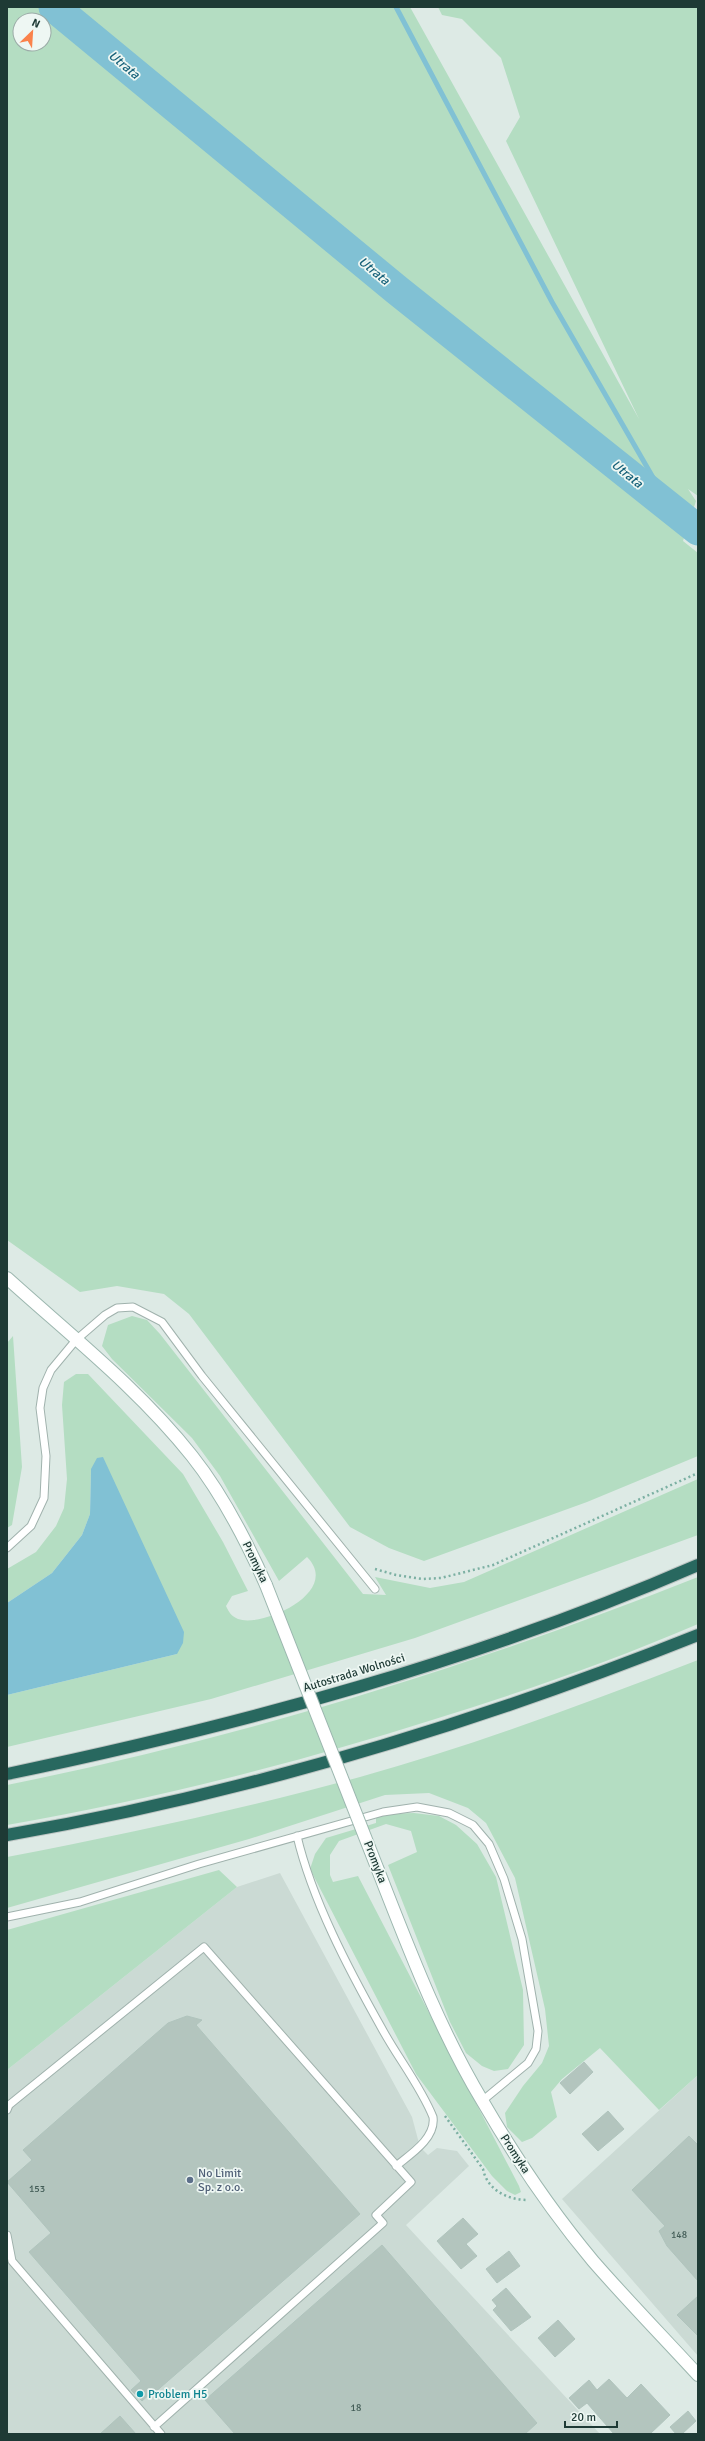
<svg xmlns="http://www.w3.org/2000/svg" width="705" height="2441" font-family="Signika,sans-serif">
<rect width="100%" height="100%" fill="#ddeae5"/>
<path fill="#cbdad4" d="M280 1873 412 2117 420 2147 428 2155 437 2148 457 2151 469 2166 406 2225 600 2434H7V2070L237 1887Z
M698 2075V2356L562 2199Z"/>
<path fill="#b4ddc2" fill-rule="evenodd" d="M7 7H410L639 419 506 141 520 117 501 58 462 19 442 15 438 7H698V496L688 489 696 501 683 541 698 553V1456L587 1502 424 1561 389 1548 350 1527 189 1314 164 1294 117 1286 80 1292 7 1240ZM20 20H44V44H20Z
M132 1316 147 1320 160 1334 363 1594 386 1595 375 1577 430 1588 464 1582 698 1479V1535L415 1638 211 1699 7 1747V1695L177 1654 91 1469 90 1514 82 1535 52 1573 7 1603V1569L36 1552 56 1526 64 1508 67 1479 62 1405 64 1382 76 1374H88L183 1474 223 1542 248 1591 232 1596 226 1606C229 1612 231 1616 238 1619 262 1628 342 1592 307 1557L279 1581 220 1476 192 1438 112 1359 102 1346 108 1325Z
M13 1336 22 1467 12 1525 7 1528V1343Z
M698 1577V1624C612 1661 522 1692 432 1720 293 1764 151 1800 7 1825V1785C245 1737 473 1666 698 1577Z
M698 1660V2075L659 2110 600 2048 562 2079 551 2092 557 2117 532 2138 522 2142 507 2127 505 2113 523 2086 542 2063 549 2046 545 2009 515 1878 486 1823 468 1808 429 1793 385 1795 249 1839 7 1908V1857C126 1834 243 1809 360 1777 475 1745 587 1703 698 1660Z
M414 1813 439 1816 456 1825 477 1844 496 1877 523 1990 524 2045 508 2069 494 2071 482 2066 466 2053 450 2022 388 1865 417 1852 411 1831 386 1824 339 1841 330 1855V1875L333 1882 358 1876 519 2186 521 2192 515 2195 507 2191 492 2176 416 2074 310 1869 315 1854 326 1838 376 1823V1817L386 1814Z
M219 1870 237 1887 7 2070V1930Z"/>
<path fill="#81c1d4" d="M103 1457 184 1632 183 1643 177 1654 7 1695V1603L52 1573 82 1535 90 1514 91 1469 97 1458Z"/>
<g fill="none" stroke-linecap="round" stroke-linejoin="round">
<path stroke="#81c1d4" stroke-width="5" d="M396 7 552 302 670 507"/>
<path stroke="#81c1d4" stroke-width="31" d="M54 7 397 290 698 530"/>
</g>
<path fill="#b3c5be" stroke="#b0c4bd" d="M187 2016 202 2020 196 2025 360 2214 153 2394 152 2392 142 2401 131 2390 141 2381 29 2252 51 2233 7 2182 32 2160 23 2150 168 2023Z
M584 2062 593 2072 570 2094 560 2083Z
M608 2111 624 2129 598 2151 582 2134Z
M689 2136 698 2145V2281L667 2246 659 2231 665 2226 632 2190Z
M463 2218 478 2234 466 2244 477 2256 461 2269 437 2241Z
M382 2245 537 2423 525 2434H235L205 2400Z
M509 2251 520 2266 497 2283 486 2269Z
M506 2288 531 2317 511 2331 493 2310 497 2306 492 2300Z
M698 2296V2336L677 2315Z
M558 2320 575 2339 555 2357 538 2338Z
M609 2379 627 2398 641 2384 670 2415 650 2434H614L587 2403 579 2409 569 2398 589 2380 597 2390Z
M688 2411 696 2421 682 2434H676L670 2427Z
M120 2416 136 2434H100Z"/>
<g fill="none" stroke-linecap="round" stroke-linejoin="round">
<g stroke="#a0b2ad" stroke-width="9">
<path id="lane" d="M7 1548 31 1526 44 1498 46 1456 40 1408 43 1388 51 1370 76 1340 105 1315 117 1308 133 1307 162 1322 202 1376 375 1589
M297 1836C312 1900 349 1970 381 2027 397 2057 420 2085 433 2117 436 2138 411 2154 396 2166
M7 1917 80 1902 199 1864 383 1812 417 1807 449 1813 473 1825 489 1844 504 1879 522 1939 538 2031 536 2049 528 2063 482 2101
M7 2110 9 2105 204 1947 411 2182 376 2215 383 2223 154 2427
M7 2235 12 2261 161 2434"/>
</g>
<g stroke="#9cb7af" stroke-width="14">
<path id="secondary" d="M7 1278C70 1335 139 1389 192 1456 223 1495 246 1540 266 1585
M378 1870C409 1949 439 2029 483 2102 515 2157 552 2212 593 2261 627 2300 663 2337 698 2375"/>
</g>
<g stroke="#bcc4c2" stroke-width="14">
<path id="highway" d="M7 1774C242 1725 477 1661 698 1565
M7 1835C244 1794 475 1724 698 1635"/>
</g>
<path stroke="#7cb0a3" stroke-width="2.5" stroke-dasharray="2 3" stroke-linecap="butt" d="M375 1569 396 1575 422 1579 441 1578 493 1565 698 1473
M445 2116 483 2169C487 2190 508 2200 528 2200"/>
<use href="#lane" stroke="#fff" stroke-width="7"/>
<use href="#secondary" stroke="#fff" stroke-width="12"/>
<use href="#highway" stroke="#28685f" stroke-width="12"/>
<g stroke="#9cb7af" stroke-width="14" stroke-linecap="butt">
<path id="secondary-bridge" d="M266 1585 378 1870"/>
</g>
<use href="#secondary-bridge" stroke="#fff" stroke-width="12"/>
</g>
<circle fill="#5c6f8a" stroke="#eef7f3" stroke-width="1.5" cx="190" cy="2180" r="4"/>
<circle fill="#0f9aa8" stroke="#eef7f3" stroke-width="1.5" cx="140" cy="2394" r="4"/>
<g text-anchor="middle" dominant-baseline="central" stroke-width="3.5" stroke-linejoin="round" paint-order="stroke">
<g font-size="10" fill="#435d57">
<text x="37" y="2189">153</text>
<text x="679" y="2235">148</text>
<text x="356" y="2408">18</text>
</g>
<g font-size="12" fill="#1e3a35" stroke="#eef7f3">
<text transform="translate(255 1562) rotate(64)">Promyka</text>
<text transform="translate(354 1673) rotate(-17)">Autostrada Wolności</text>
<text transform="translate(375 1862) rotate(69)">Promyka</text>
<text transform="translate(515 2154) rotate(57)">Promyka</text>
</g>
<g font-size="12" fill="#4e5e75" stroke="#eef7f3" text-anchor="start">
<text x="198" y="2173">No Limit<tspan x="198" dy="14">Sp. z o.o.</tspan></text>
</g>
<g font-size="12" fill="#0d838f" stroke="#eef7f3" text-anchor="start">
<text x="148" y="2394">Problem H5</text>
</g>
<g font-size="13" font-style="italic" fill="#166179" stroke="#eef7f3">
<text transform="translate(124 65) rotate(40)">Utrata</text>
<text transform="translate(374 271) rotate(40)">Utrata</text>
<text transform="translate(627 474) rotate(39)">Utrata</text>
</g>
</g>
<rect width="705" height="2441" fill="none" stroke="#1e3a35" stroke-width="16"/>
<g transform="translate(32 32) rotate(25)"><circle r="19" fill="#eef7f3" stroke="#9baba7"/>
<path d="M0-3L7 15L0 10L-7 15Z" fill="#fa824b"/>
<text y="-6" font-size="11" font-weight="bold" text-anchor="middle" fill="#1e3a35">N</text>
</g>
<path d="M565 2421v6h52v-6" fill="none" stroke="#1e3a35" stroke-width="2"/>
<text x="571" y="2421" font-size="12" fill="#1e3a35" stroke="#eef7f3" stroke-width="3" paint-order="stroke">20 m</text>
</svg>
